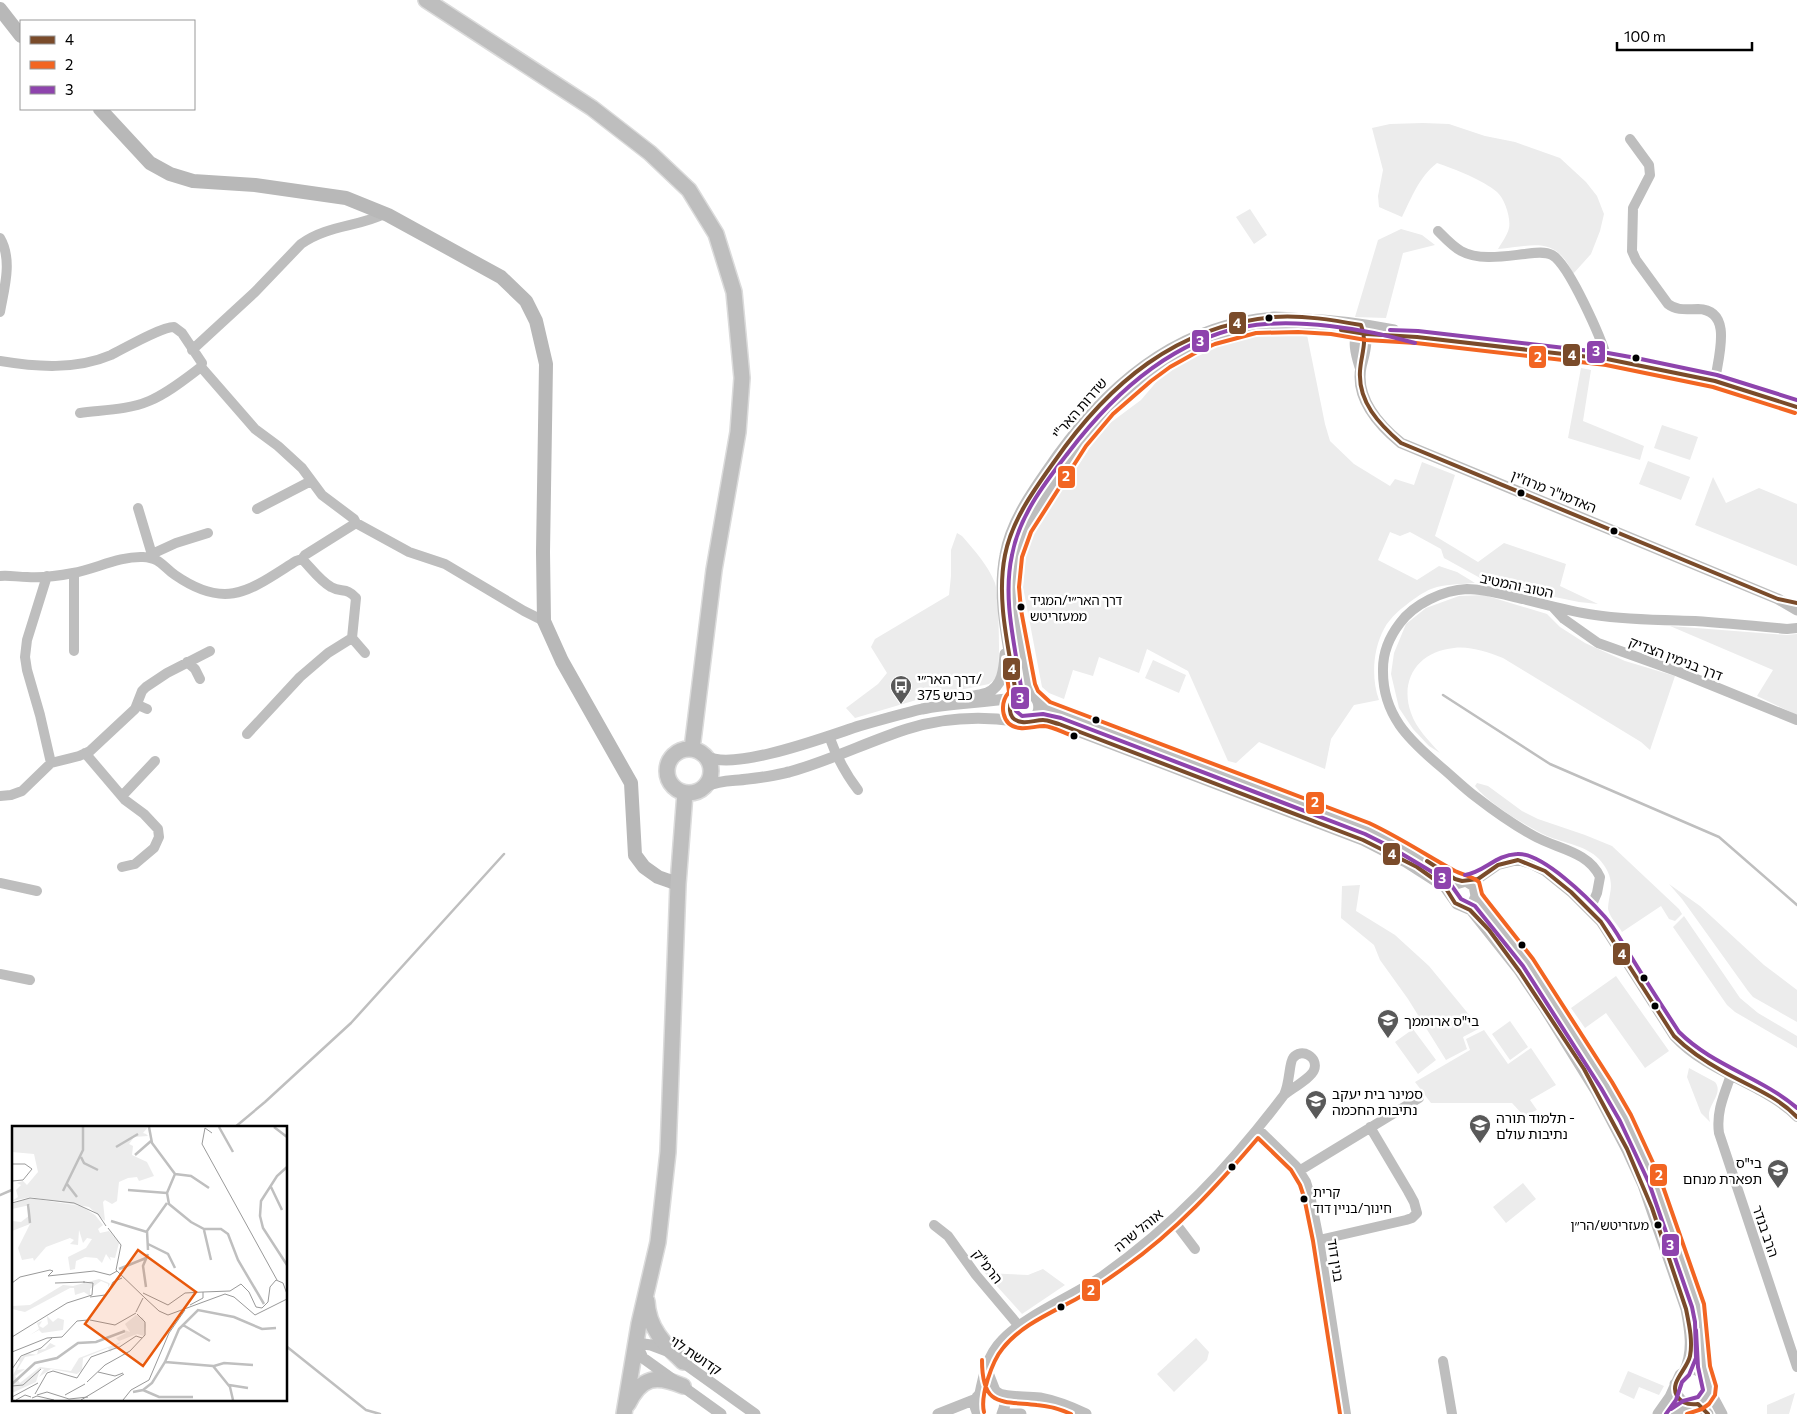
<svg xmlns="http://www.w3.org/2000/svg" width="1797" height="1414" font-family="Commissioner,'Noto Sans Hebrew',sans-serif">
<rect width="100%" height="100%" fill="#fff"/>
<path fill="#ececec" d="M1423 123 1449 124 1485 136 1515 142 1560 158 1586 182 1597 196 1604 214 1600 231 1591 254 1573 274C1556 235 1533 246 1498 249 1502 242 1507 236 1509 228 1511 218 1505 199 1497 192 1483 180 1455 169 1437 163 1419 177 1412 197 1402 217L1379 207 1378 196 1383 170 1372 128 1390 124Z
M1250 209 1267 235 1254 244 1236 217Z
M1401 229 1422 235 1435 245 1403 253 1386 318 1355 317 1378 240Z
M1281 332 1307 335 1325 424 1330 441 1354 464 1390 486 1395 479 1414 485 1422 462 1455 475 1435 536 1478 562 1504 543 1566 564 1560 586 1598 604 1579 602 1491 584 1444 558 1441 549 1410 532 1400 536 1390 532 1378 560 1417 580 1439 566 1457 572 1475 583C1463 584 1450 584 1437 587 1429 589 1421 594 1414 599 1403 607 1390 617 1384 629 1373 649 1371 678 1379 700L1354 705 1331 739 1325 769 1259 742 1236 763 1228 761 1188 671 1147 649 1139 673 1099 657 1093 676 1073 670 1064 699 1049 693 1042 687 1023 587 1026 554 1032 536 1102 429 1141 400 1169 367 1213 345 1234 339Z
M1581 368 1591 370 1583 421 1644 446 1640 460 1568 438Z
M1662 425 1698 437 1690 460 1654 448Z
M1648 461 1690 477 1681 500 1639 484Z
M1713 477 1726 503 1759 488 1797 504V566L1695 525Z
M957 533 962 536C974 550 988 565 995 583 999 595 1000 659 998 672 996 678 993 681 989 684L930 696 855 718 846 708 878 684 887 673 871 647 875 639 949 595 951 576V550Z
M1484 595 1547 614 1560 627 1585 643 1625 661 1675 676 1650 750 1641 742 1503 658C1487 652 1470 646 1454 648 1419 651 1399 679 1411 713 1416 728 1429 741 1440 753L1429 746 1413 729 1399 708 1391 674 1394 653 1406 624 1426 608 1459 596Z
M1670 626 1787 635 1797 634V715L1757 696 1773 670Z
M1153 660 1186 675 1179 693 1145 678Z
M1477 783 1488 786 1522 811 1538 819 1585 835 1612 846 1679 909 1682 914 1675 921 1669 919 1661 906 1622 932C1618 925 1610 918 1608 909 1608 905 1609 899 1610 894 1613 881 1609 870 1599 859 1587 846 1564 843 1547 836 1526 826 1489 804 1475 786Z
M1669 884 1700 906 1764 965 1797 990V1022L1753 997 1748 991 1682 899Z
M1360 885 1356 911 1395 935 1429 966 1480 1028 1463 1037 1467 1049 1446 1060 1408 999 1380 960 1374 945 1341 918 1342 886Z
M1684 916 1740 998 1758 1013 1797 1036V1048L1735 1012 1727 1005 1673 927Z
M1616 976 1669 1051 1645 1068 1606 1013 1585 1028 1571 1008Z
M1510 1021 1528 1047 1510 1060 1492 1034Z
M1413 1029 1436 1060 1418 1074 1395 1042Z
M1484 1030 1508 1064 1531 1048 1556 1085 1530 1100 1537 1110 1524 1116 1512 1103H1431L1415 1082 1470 1050 1466 1039Z
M1689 1068 1715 1082C1723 1092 1711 1102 1709 1113 1709 1116 1709 1119 1710 1122L1701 1113 1687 1077Z
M1523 1183 1536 1199 1506 1223 1493 1207Z
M1043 1269 1065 1285 1022 1314 985 1273 1028 1275Z
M1196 1338 1209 1352 1207 1360 1174 1392 1157 1374Z
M1628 1371 1664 1386 1659 1395 1639 1387 1634 1399 1619 1392Z
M1795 1393 1789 1414H1767V1405Z"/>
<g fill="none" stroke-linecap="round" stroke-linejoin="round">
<path stroke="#bfbfbf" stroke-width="2.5" d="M1443 695 1550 764 1719 837 1797 905
M234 1128 265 1102 351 1023 504 854
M0 1195 14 1189
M286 1346 366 1410 380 1414"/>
<g stroke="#dbdbdb" stroke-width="18">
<path id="primary" d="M426 0 592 108 650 153 689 190 716 234 734 292 742 378 738 432 714 570 692 749
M667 771a22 22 0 1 1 44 0a22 22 0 1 1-44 0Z
M647 1301C648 1327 664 1344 683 1362
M628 1404C642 1376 656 1375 683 1386
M624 1414 639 1324 658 1242 668 1152 678 884 685 793"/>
</g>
<path stroke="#bebebe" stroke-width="10" d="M1630 139 1649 165 1650 175 1633 208 1632 251 1636 260 1668 304C1677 311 1687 309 1698 309 1734 310 1718 357 1715 381
M1438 231C1445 238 1452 246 1461 251 1479 261 1506 256 1525 254 1534 253 1544 251 1552 255 1569 264 1602 340 1607 359
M0 238C13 260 4 289 0 312
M192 350 255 292 301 244C327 225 358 227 384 214
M0 361C36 367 76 370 111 355 125 348 161 327 174 327L182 333 202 363 201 367 255 429 278 446 302 468 322 495 354 519 356 523 409 552 445 564 524 611 544 621
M80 413C103 410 128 410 149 401 168 393 185 379 201 367
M138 508 153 558
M257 509 311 481
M152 554 176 543 208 533
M302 559C311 568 320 581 331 587 341 593 347 587 356 598L352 638 365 653
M74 573V651
M0 576C9 575 18 577 27 577 42 578 58 576 73 573 95 569 120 556 143 557 161 558 162 566 175 575 227 611 250 590 296 561L302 559 305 555 356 523
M47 576 27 640 25 657 27 670 40 715 51 763
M1553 607 1564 619 1598 643 1679 672 1797 720
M187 662 195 669 200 679
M138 705 147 709
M247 734 300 677 328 653 352 638
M829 736C836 756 845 773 858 790
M85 753 125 800 144 814 158 829 159 837 154 848 135 864 122 867
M0 796 11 795 22 791 51 763 79 756 90 751 135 709 142 691 146 687 167 673 210 651
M122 796 155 761
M1466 881 1478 879 1498 865 1518 860 1531 864 1545 871 1571 892 1601 922 1674 1036C1697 1061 1729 1074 1759 1090 1773 1098 1787 1106 1797 1117
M0 883 37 891
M1590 909 1597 893 1600 877C1588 851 1557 849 1534 836 1514 825 1494 811 1476 797 1464 788 1453 777 1441 767 1409 740 1382 715 1383 669 1383 652 1390 636 1400 623 1414 604 1443 590 1467 589 1486 589 1505 595 1523 599 1547 605 1571 612 1595 615 1628 620 1661 620 1695 621 1725 623 1756 626 1787 629L1797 628
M0 974 30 980
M1731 1075C1724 1095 1716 1112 1719 1133L1797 1367
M1258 1129 1296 1166 1306 1182 1310 1195 1319 1240 1346 1414
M1299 1171 1419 1098
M1173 1220 1195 1249
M934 1225 948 1236 976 1275 1019 1326
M1319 1240 1406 1220 1412 1218 1417 1213 1414 1202 1408 1191 1370 1127
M1443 1361 1452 1414
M988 1364 989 1374 996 1392
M979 1396C983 1376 987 1355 1002 1340 1026 1315 1071 1297 1101 1277 1175 1225 1230 1166 1284 1095 1290 1083 1289 1063 1293 1058 1301 1047 1319 1057 1314 1070 1311 1078 1291 1089 1284 1095"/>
<path stroke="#bebebe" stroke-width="11" d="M1359 328C1352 340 1356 354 1360 367
M1363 328C1369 341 1364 354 1361 367 1355 398 1379 425 1401 443L1778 599 1797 610
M1016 694C1010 649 996 601 1005 555 1011 519 1037 485 1058 455 1111 381 1180 324 1274 317 1284 317 1294 318 1304 319 1334 320 1364 324 1394 330
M1033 695C1025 678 1023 658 1020 639 1008 569 1011 548 1051 487 1091 425 1142 365 1213 338 1251 324 1291 323 1331 328 1345 330 1358 334 1372 335 1484 343 1603 354 1713 380 1741 387 1769 398 1797 407
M967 698C973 696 981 695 987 693 1003 686 1004 669 1005 654
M1036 698 1047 707 1367 829 1412 852 1455 879 1462 881
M1030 722C1047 711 1037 687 1019 693 1014 695 1010 699 1009 704 1008 708 1009 712 1011 716 1019 728 1032 719 1044 720 1049 720 1054 723 1059 724L1363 840 1406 862 1445 887 1457 904 1471 910 1475 915 1518 969 1545 1009 1596 1091 1627 1150 1643 1185 1686 1309C1690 1330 1694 1352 1684 1372
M706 756C733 772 828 736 859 726 880 720 901 714 922 709 951 703 982 703 1012 698
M707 786C719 780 734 781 748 779 762 778 775 775 789 772 829 761 867 742 907 729 942 718 980 716 1016 721
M1456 884 1466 881 1474 886 1476 896 1473 903
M1476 896 1528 962 1555 1002 1607 1085 1625 1118 1654 1180 1698 1306C1702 1329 1702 1351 1705 1375
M636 1343 651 1345 667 1351 755 1414
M636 1343 643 1358 721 1414
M1675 1384C1675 1411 1710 1411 1710 1385
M999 1394C1012 1398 1026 1396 1040 1398 1056 1401 1071 1407 1086 1414
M1698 1404 1708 1414
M938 1414 976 1399
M978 1414C962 1384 1017 1383 1002 1414
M1006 1414H1021
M1658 1414 1670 1397 1680 1375 1684 1372 1695 1369 1705 1375 1708 1379 1714 1399 1722 1414
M1675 1414 1685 1407 1693 1405"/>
<path stroke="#b8b8b8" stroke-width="14" d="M0 9 21 36
M100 109 150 163 170 174 193 181 255 185 346 198 388 215 501 277 526 301 536 321 546 364 543 552 544 621 562 661 631 783 635 855 644 867 658 877 678 884"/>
<use href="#primary" stroke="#bebebe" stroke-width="15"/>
<g stroke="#fff" stroke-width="8">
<path id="bus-1" d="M1341 330 1366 334 1417 337 1607 359 1715 381 1797 407
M1427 861 1455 879 1462 881 1478 879 1498 865 1518 860 1545 871 1571 892 1601 922 1674 1036C1689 1051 1706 1062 1724 1072 1749 1086 1777 1096 1797 1117
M1708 1414 1698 1404C1690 1405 1682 1404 1677 1396 1669 1382 1687 1370 1690 1356 1693 1341 1689 1324 1686 1309L1652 1208 1627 1149 1584 1069 1520 972 1489 930 1470 910 1455 903 1445 887 1417 867 1363 840 1059 724C1054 723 1048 720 1043 720 1036 720 1029 723 1022 722 1006 720 1008 703 1016 694 1009 648 996 601 1005 555 1012 520 1034 490 1054 462 1108 384 1177 325 1274 317 1303 315 1333 320 1361 325 1368 342 1361 354 1360 371 1358 402 1379 424 1401 443L1778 599 1797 603"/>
</g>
<g stroke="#fff" stroke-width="8">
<path id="bus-2" d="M1005 659 1009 692C999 704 1001 726 1020 728 1028 729 1036 726 1044 726 1054 727 1064 733 1074 736
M982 1360C982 1407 1000 1401 1037 1405 1049 1406 1060 1409 1071 1414
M984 1412C980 1396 992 1361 1003 1348 1021 1325 1053 1312 1078 1298 1094 1289 1110 1278 1125 1267 1176 1231 1218 1185 1258 1138L1291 1170 1300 1185 1304 1197 1313 1241 1340 1414
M1687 1414 1702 1409 1709 1404 1715 1395 1716 1386 1710 1366 1704 1304 1660 1178 1631 1115 1612 1082 1533 959 1485 898 1482 894 1479 882C1472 876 1463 875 1455 871 1426 855 1399 837 1369 823L1050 702 1038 691 1035 684 1021 610 1019 587 1022 557 1031 532 1086 446 1113 414 1151 381 1170 367 1197 352 1215 344 1256 333 1298 332 1331 334 1366 340 1416 343 1606 365 1713 387 1795 413"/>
</g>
<g stroke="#fff" stroke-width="8">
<path id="bus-3" d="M1390 330 1418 331 1608 353 1636 358 1717 375 1797 400
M1415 343C1366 329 1294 317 1243 327 1169 342 1112 395 1068 453 1045 483 1019 516 1012 555 1002 601 1016 648 1022 694L1017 704 1016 711 1022 716 1043 714 1061 718 1365 834 1387 845 1449 882 1461 899 1475 906 1523 966 1601 1088 1620 1121 1649 1183 1692 1307 1695 1322 1696 1358 1689 1375 1682 1382 1676 1400 1666 1414
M1465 875C1485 872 1495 855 1517 854 1542 852 1589 899 1605 917 1615 928 1622 943 1630 955 1646 981 1662 1006 1679 1032 1713 1066 1761 1077 1797 1108
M1671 1409 1683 1401 1698 1397 1703 1390 1698 1367 1696 1330"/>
</g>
<use href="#bus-1" stroke="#7a4b2a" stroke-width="4"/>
<use href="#bus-2" stroke="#f26522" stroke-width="4"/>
<use href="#bus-3" stroke="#8e44ad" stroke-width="4"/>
</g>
<defs>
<g id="bus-pin" transform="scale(1.125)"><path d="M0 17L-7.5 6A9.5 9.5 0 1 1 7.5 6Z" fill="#595959" stroke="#fff"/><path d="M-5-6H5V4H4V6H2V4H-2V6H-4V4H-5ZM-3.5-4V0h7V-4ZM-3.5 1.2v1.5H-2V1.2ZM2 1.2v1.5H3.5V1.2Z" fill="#fff"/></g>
<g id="school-pin" transform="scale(1.125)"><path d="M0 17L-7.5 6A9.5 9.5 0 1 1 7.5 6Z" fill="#595959" stroke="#fff"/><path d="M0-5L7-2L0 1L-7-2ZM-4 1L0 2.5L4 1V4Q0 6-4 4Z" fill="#fff"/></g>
</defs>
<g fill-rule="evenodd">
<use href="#bus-pin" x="901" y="686"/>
<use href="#school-pin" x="1388" y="1020"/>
<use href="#school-pin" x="1316" y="1101"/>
<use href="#school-pin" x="1480" y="1125"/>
<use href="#school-pin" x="1778" y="1170"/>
</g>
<g fill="#000" stroke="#fff" stroke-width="2">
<circle cx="1269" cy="318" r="4.5"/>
<circle cx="1636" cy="358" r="4.5"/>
<circle cx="1521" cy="493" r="4.5"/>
<circle cx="1614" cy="531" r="4.5"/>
<circle cx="1021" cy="607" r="4.5"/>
<circle cx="1096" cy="720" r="4.5"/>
<circle cx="1074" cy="736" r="4.5"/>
<circle cx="1522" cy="945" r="4.5"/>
<circle cx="1644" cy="978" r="4.5"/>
<circle cx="1655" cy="1006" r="4.5"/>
<circle cx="1232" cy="1167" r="4.5"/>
<circle cx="1304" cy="1199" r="4.5"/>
<circle cx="1658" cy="1225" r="4.5"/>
<circle cx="1061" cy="1307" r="4.5"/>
</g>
<g text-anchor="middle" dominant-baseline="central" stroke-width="5" stroke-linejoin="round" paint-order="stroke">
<g font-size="13" fill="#000" stroke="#fff" text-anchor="start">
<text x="1030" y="600">דרך האר״י/המגיד<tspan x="1030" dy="16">ממעזריטש</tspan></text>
<text x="1313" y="1192">קרית<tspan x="1313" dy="16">חינוך/בניין דוד</tspan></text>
<text x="1649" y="1225" text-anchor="end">מעזריטש/הר״ן</text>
</g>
<g font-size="14" fill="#000" stroke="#fff">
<text transform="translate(1079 408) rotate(-49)">שדרות האר"י</text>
<text transform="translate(1554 491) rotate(22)">האדמו"ר מרוז'ין</text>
<text transform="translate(1517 585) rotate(12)">הטוב והמטיב</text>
<text transform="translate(1676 658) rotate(21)">דרך בנימין הצדיק</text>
<text transform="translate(1138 1230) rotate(-39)">אוהל שרה</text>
<text transform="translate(1766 1231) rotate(71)">הרב בנדר</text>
<text transform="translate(1336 1260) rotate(81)">בנין דוד</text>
<text transform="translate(988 1266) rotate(52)">הרמ"ק</text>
<text transform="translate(696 1355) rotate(34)">קדושת לוי</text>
</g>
<g font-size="14" fill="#000" stroke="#fff" text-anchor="start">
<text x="917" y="678">דרך האר״י/<tspan x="917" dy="16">כביש 375</tspan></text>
<text x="1404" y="1020">בי"ס ארוממך</text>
<text x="1332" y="1093">סמינר בית יעקב<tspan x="1332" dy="16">נתיבות החכמה</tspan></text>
<text x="1496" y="1117">תלמוד תורה -<tspan x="1496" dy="16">נתיבות עולם</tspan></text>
<text x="1762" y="1162" text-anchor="end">בי"ס<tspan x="1762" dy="16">תפארת מנחם</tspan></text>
</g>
</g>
<g transform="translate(12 1126)">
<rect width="275" height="275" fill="#fff"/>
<path d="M0 1H136L131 7 134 8 136 10 122 11 117 18 121 20 120 29 135 36 142 50 127 55 125 51 116 52 107 56 105 75 100 78 93 74 91 76 93 95 77 81 19 71 0 75 6 71 4 64 9 59 5 57 11 55 15 59 26 46 22 28 0 26ZM17 72 69 80 83 89 91 99 86 103 88 107 97 105 107 117 103 132 98 131 99 135 94 128 90 137 85 132 73 131 64 135 63 143 58 144 56 131 74 122 80 113 75 112 71 117 67 104 66 119 58 118 62 114 58 112 34 121 22 135 21 132 10 134 6 122 18 98 0 105V95L9 96 18 89V79L0 83V78ZM87 153 97 157 98 158 93 167 84 164 93 167 96 162V158L89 155 78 163V170L72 166 63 169 62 162H58L13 186 0 183V180L18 179 51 159 61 160ZM124 189 131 192 134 199 132 210 125 208 107 215 104 212 114 207 110 203 118 206 113 198ZM35 190 41 196 46 192 52 194 51 204 30 207 27 204 18 209 27 203 25 197 30 195 27 200 31 202 36 198ZM109 216 98 226 96 222 71 232 70 244 65 248 39 243 27 251 32 243H28L24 256 0 267V251L8 236 6 234 15 227 25 229 26 224 33 223 38 217 44 220 24 229 13 231 5 244 13 243 3 250 8 257 28 241 59 245 67 232Z" fill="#ececec"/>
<path fill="none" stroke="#bfbfbf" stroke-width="2.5" d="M137 1 140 17 163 48 155 67 157 78 179 96 192 103H209L216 108 226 134 252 178M207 1 221 26M262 1 275 11M104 21 126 8M123 29 139 15M69 31 72 37 86 44M275 41 265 50 249 75 248 90 251 102 275 139M163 48 179 50 197 62M55 58 65 71M259 61 270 84M116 64 155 67M51 65 71 24V1M16 78 18 97M99 95 135 106M192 104 199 134M136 118 156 128 163 142M136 124 135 105 155 77M107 143 134 132M134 161 131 140 136 128M171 199 198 215M153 236 201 240 218 261 221 274M202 240 212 237 241 239M0 258 23 237 45 232 66 217 84 216 113 205M217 259 236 262M131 264 147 271H181M121 266 131 264 140 257 153 236 167 203 186 184 222 191 250 203 264 202"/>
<path fill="none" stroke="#999" stroke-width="1" d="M200 7 193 2 190 18 265 154M0 38H13L20 43 11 54 0 55M0 77 18 72 62 77 86 88 94 100M96 102 109 119 104 144 133 172M71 156 81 157 80 169M0 157 8 151 38 144 41 145 36 150 82 145 98 149 105 145M43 157 73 156M97 164 101 156 110 152M131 167 156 179 173 167 191 166M78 171 93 169 98 165M133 172 147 185 156 189 213 168 222 171 243 189 275 173M178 179 191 172V166L218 165 229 158 237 166 244 181 250 182 256 176 258 161 264 154 271 157 275 168M124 186 131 172M78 194 103 199 124 187M0 211 55 177 80 169M106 222 124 210 130 212M0 226 35 212 50 211 65 195 76 194M0 243 9 230 29 222 40 212M86 246 103 250 111 247M75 256 93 239 118 225 133 209V196L125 188M0 260 11 259 29 243M23 268 35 247 41 245 65 252 79 231 107 221M25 269 35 266 57 273 76 271M53 269 73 258M0 271 26 257M20 272 25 270 42 274M4 274 13 269 19 271M69 274 112 248M111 274 119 264 137 254 157 207 173 184"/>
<path fill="#e8590c" fill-opacity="0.15" stroke="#e8590c" stroke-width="2.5" d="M126 124 184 166 131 240 73 198Z"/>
<rect width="275" height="275" fill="none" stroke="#000" stroke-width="2.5"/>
</g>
<g stroke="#fff" stroke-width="2">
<rect x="1228" y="311" width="19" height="24" rx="5" fill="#7a4b2a"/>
<rect x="1191" y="329" width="19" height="24" rx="5" fill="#8e44ad"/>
<rect x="1586" y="340" width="20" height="24" rx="5" fill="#8e44ad"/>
<rect x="1562" y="343" width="19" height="24" rx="5" fill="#7a4b2a"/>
<rect x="1528" y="345" width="19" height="24" rx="5" fill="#f26522"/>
<rect x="1057" y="465" width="19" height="24" rx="5" fill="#f26522"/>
<rect x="1002" y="657" width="19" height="24" rx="5" fill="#7a4b2a"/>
<rect x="1010" y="686" width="20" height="24" rx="5" fill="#8e44ad"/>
<rect x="1305" y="791" width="20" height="24" rx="5" fill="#f26522"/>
<rect x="1382" y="842" width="19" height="24" rx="5" fill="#7a4b2a"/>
<rect x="1433" y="866" width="19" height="24" rx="5" fill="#8e44ad"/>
<rect x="1612" y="942" width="19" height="24" rx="5" fill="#7a4b2a"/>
<rect x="1649" y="1163" width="19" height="24" rx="5" fill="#f26522"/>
<rect x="1661" y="1233" width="19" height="24" rx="5" fill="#8e44ad"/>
<rect x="1081" y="1278" width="20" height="24" rx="5" fill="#f26522"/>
</g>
<g font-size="14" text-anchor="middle" font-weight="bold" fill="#fff">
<text x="1237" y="328">4</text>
<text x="1200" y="346">3</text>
<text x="1596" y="356">3</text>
<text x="1572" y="360">4</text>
<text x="1538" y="362">2</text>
<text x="1066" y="481">2</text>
<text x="1012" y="674">4</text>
<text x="1020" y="703">3</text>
<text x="1315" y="807">2</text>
<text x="1392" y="859">4</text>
<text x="1442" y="883">3</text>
<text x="1622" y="959">4</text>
<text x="1659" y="1180">2</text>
<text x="1670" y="1250">3</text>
<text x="1091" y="1295">2</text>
</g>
<rect x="20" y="20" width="175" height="90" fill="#ffffff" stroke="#999999"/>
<rect x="30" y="36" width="25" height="8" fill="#7a4b2a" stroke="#999999"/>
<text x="65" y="45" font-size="15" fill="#000000">4</text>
<rect x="30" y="61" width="25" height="8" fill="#f26522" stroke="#999999"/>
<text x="65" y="70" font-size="15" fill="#000000">2</text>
<rect x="30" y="86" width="25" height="8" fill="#8e44ad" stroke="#999999"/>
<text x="65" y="95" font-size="15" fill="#000000">3</text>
<path d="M1617 42v8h135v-8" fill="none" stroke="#000000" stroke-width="2.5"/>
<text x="1624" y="42" font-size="15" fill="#000000" stroke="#ffffff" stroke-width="4" paint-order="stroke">100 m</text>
</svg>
